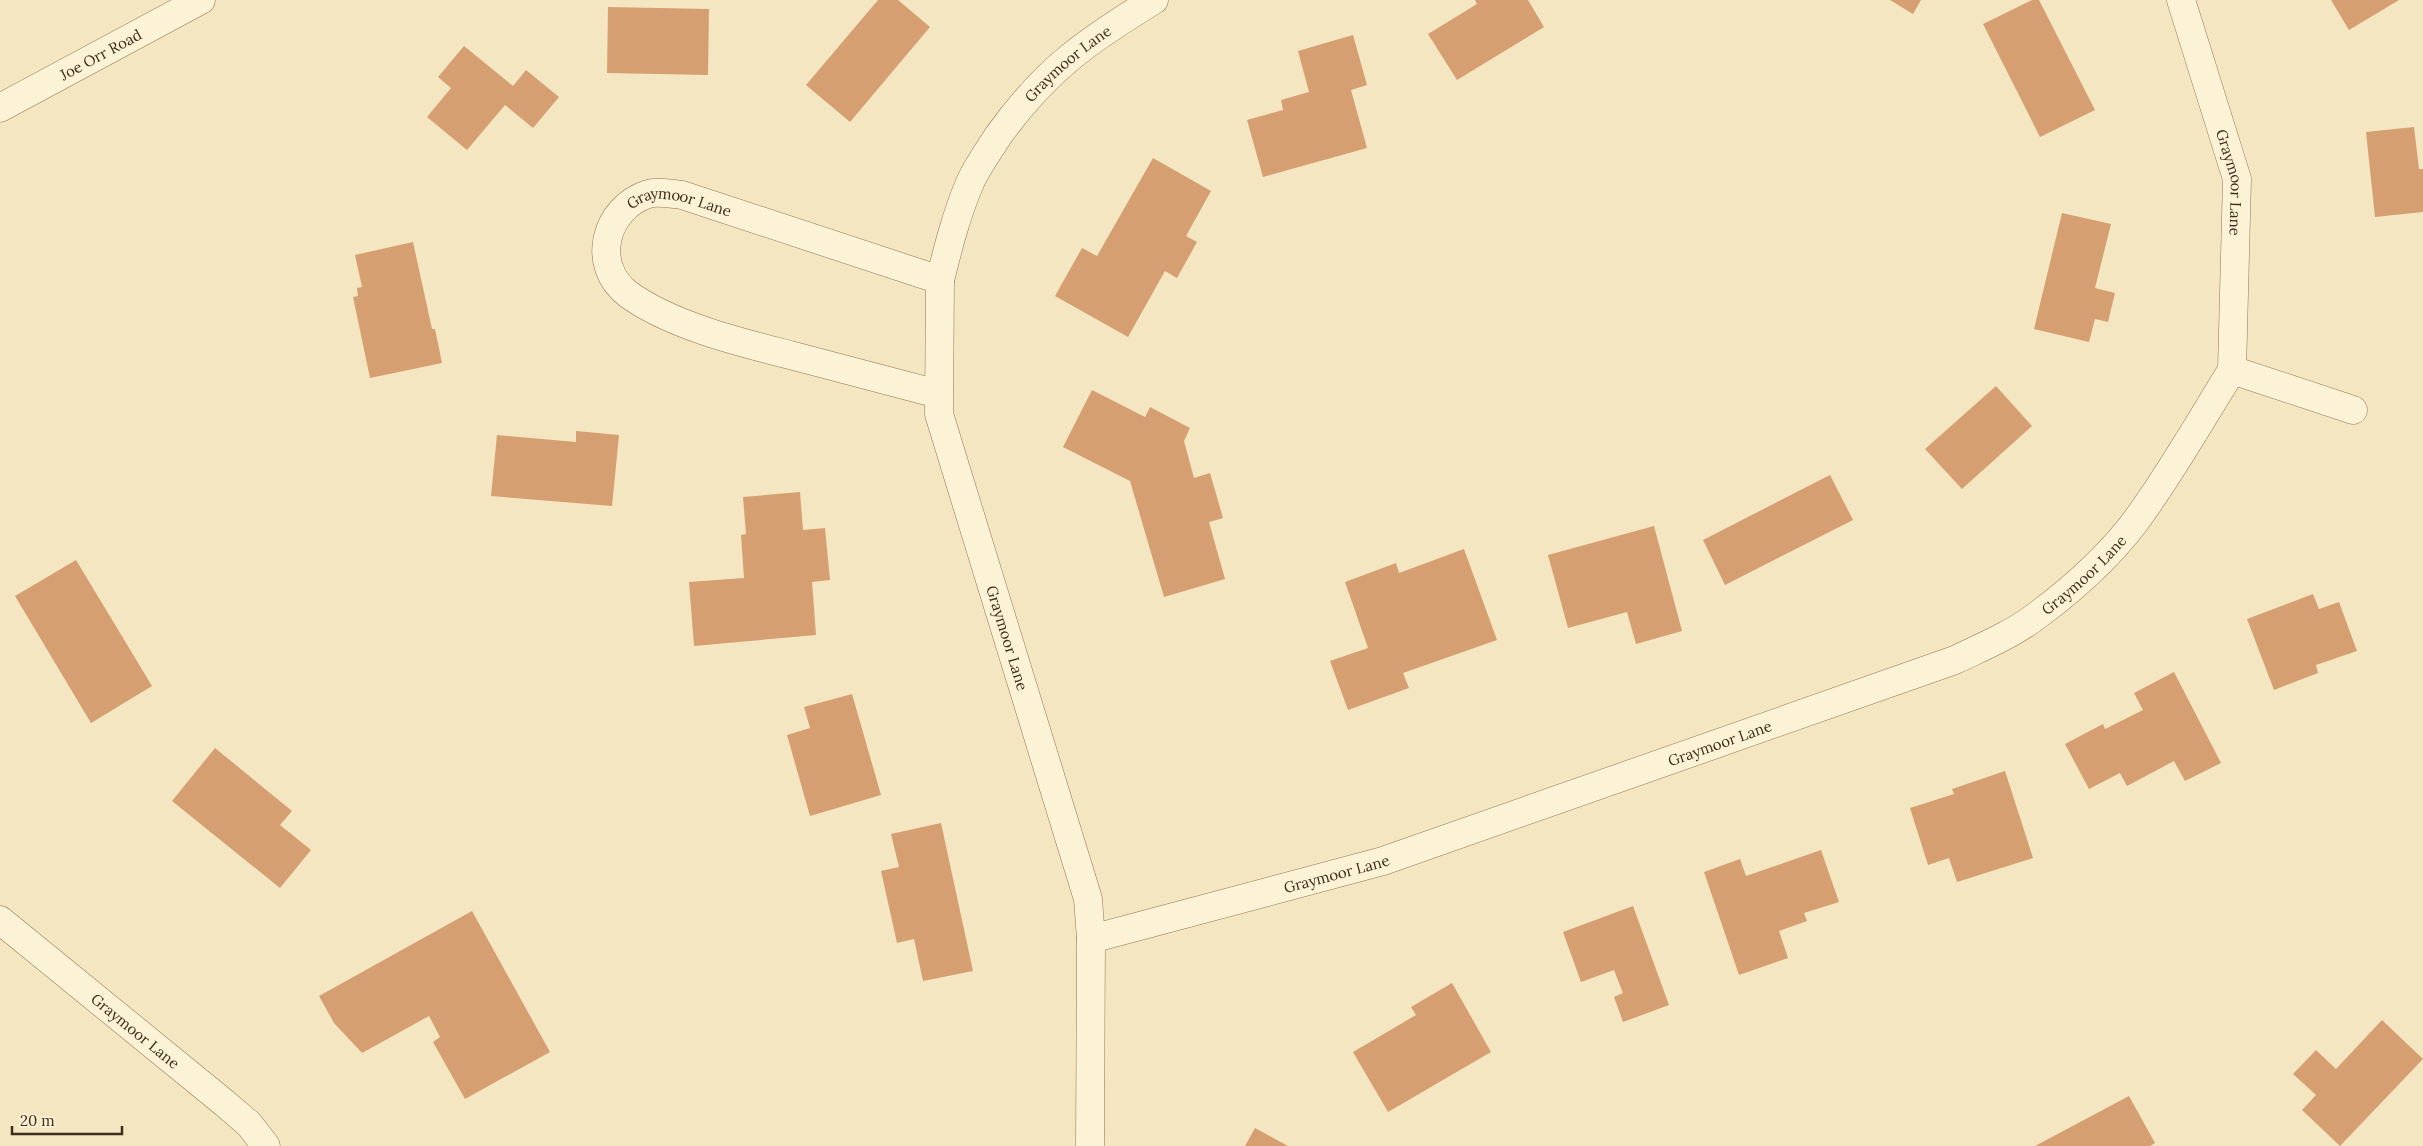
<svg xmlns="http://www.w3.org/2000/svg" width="2423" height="1146" font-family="Lora,serif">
<rect width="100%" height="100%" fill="#f3e6c1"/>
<path fill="#d59f72" d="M878 0H898L930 27 850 122 806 85Z
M1475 0H1528L1544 27 1457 80 1428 34 1477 4Z
M1890 0H1921L1913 14Z
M2032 0H2039L2095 110 2040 137 1983 24Z
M2331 0H2399L2349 30Z
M608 7 709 9 708 75 607 73Z
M1353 35 1367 85 1351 90 1367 148 1263 177 1247 120 1283 110 1281 100 1309 92 1298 51Z
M464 46 513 86 526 70 559 97 533 128 505 105 467 150 427 117 451 88 438 77Z
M2414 127 2419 169H2423V212L2375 217 2366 132Z
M1153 158 1211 191 1186 236 1197 242 1177 278 1165 271 1128 337 1055 296 1082 248 1097 256Z
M2062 213 2111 224 2095 288 2115 293 2108 322 2095 319 2089 342 2034 329Z
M413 242 432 329H435L442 363 370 378 353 297 358 296 357 288 362 287 355 255Z
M1996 386 2032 426 1962 489 1925 449Z
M1092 390 1145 417 1150 407 1190 428 1184 441 1194 478 1210 473 1223 518 1209 522 1225 579 1164 597 1130 481 1063 447Z
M576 431 619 435 612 506 491 496 497 435 576 442Z
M1830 475 1853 520 1725 585 1703 540Z
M800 492 803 530 825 528 830 580 812 582 816 635 694 646 689 582 744 578 741 535 746 534 743 497Z
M1654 526 1682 631 1636 644 1627 612 1568 628 1548 555Z
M1464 549 1497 640 1403 673 1409 688 1348 710 1330 661 1368 648 1345 582 1396 563 1399 573Z
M76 560 152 686 91 723 15 596Z
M2313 594 2319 609 2339 602 2357 651 2316 665 2318 673 2274 690 2247 619Z
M2174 672 2221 763 2185 781 2174 761 2127 786 2120 773 2089 789 2065 744 2103 724 2105 729 2143 710 2134 693Z
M852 694 881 795 810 816 787 735 810 728 804 707Z
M215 748 292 811 280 825 311 850 280 888 172 801Z
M2005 771 2033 858 1957 882 1949 858 1928 865 1910 808 1954 794 1952 789Z
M941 823 973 971 923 981 914 939 897 943 881 871 899 867 891 834Z
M1821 850 1839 902 1804 913 1807 921 1779 931 1788 958 1739 975 1704 872 1740 859 1746 876Z
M1633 906 1669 1005 1623 1022 1614 997 1623 993 1614 970 1581 982 1563 932Z
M472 911 550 1052 465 1099 433 1042 440 1037 429 1016 362 1053 334 1023 319 996Z
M1452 983 1491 1052 1388 1112 1353 1052 1416 1015 1411 1007Z
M2382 1020 2423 1059 2340 1146 2302 1110 2316 1095 2293 1074 2316 1050 2336 1069Z
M2129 1096 2155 1143 2150 1146H2035Z
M1255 1128 1288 1146H1245Z"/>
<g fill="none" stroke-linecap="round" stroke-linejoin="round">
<g stroke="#8f7656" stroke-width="29">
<g id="minor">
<path id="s1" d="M2181 0 2237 179 2232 370"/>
<path id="s2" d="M940 280 939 414 1088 899 1091 939 1090 1146"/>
<path id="s3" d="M938 394C889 381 839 368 790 355 739 342 670 325 628 294 590 265 605 208 648 194 657 191 672 194 682 195L940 280C948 248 956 216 969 185 976 168 988 152 998 136 1045 70 1087 41 1154 0"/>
<path id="s4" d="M0 920 222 1101 249 1124 266 1146"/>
<path id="s5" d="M1091 939 1383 861 1955 660C1982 647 2011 635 2035 617 2077 586 2118 549 2147 505 2177 462 2204 415 2232 370L2353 410"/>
</g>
</g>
<g stroke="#8f7656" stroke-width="29">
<g id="tertiary">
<path id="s6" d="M0 108 201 0"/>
</g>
</g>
<use href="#minor" stroke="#fcf2d5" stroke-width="28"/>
<use href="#tertiary" stroke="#fcf2d5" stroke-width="28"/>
</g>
<g text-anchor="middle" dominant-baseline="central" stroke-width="4" stroke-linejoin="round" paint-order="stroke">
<g font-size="15" fill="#3d2d1c" stroke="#f9efd1">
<text stroke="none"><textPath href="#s6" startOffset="114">Joe Orr Road</textPath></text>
<text stroke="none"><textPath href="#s3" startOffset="1016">Graymoor Lane</textPath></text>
<text stroke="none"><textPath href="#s1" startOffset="190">Graymoor Lane</textPath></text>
<text stroke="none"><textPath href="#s3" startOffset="484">Graymoor Lane</textPath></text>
<text stroke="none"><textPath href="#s5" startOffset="1064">Graymoor Lane</textPath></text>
<text stroke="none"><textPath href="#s2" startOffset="368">Graymoor Lane</textPath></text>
<text stroke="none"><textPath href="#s5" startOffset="659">Graymoor Lane</textPath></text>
<text stroke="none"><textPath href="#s5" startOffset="254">Graymoor Lane</textPath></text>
<text stroke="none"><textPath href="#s4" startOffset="175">Graymoor Lane</textPath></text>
</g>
</g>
<path d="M12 1126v8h110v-8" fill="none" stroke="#3d2d1c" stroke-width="2.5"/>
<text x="20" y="1126" font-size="15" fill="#3d2d1c" stroke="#f9efd1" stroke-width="4" paint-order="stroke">20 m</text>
</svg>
